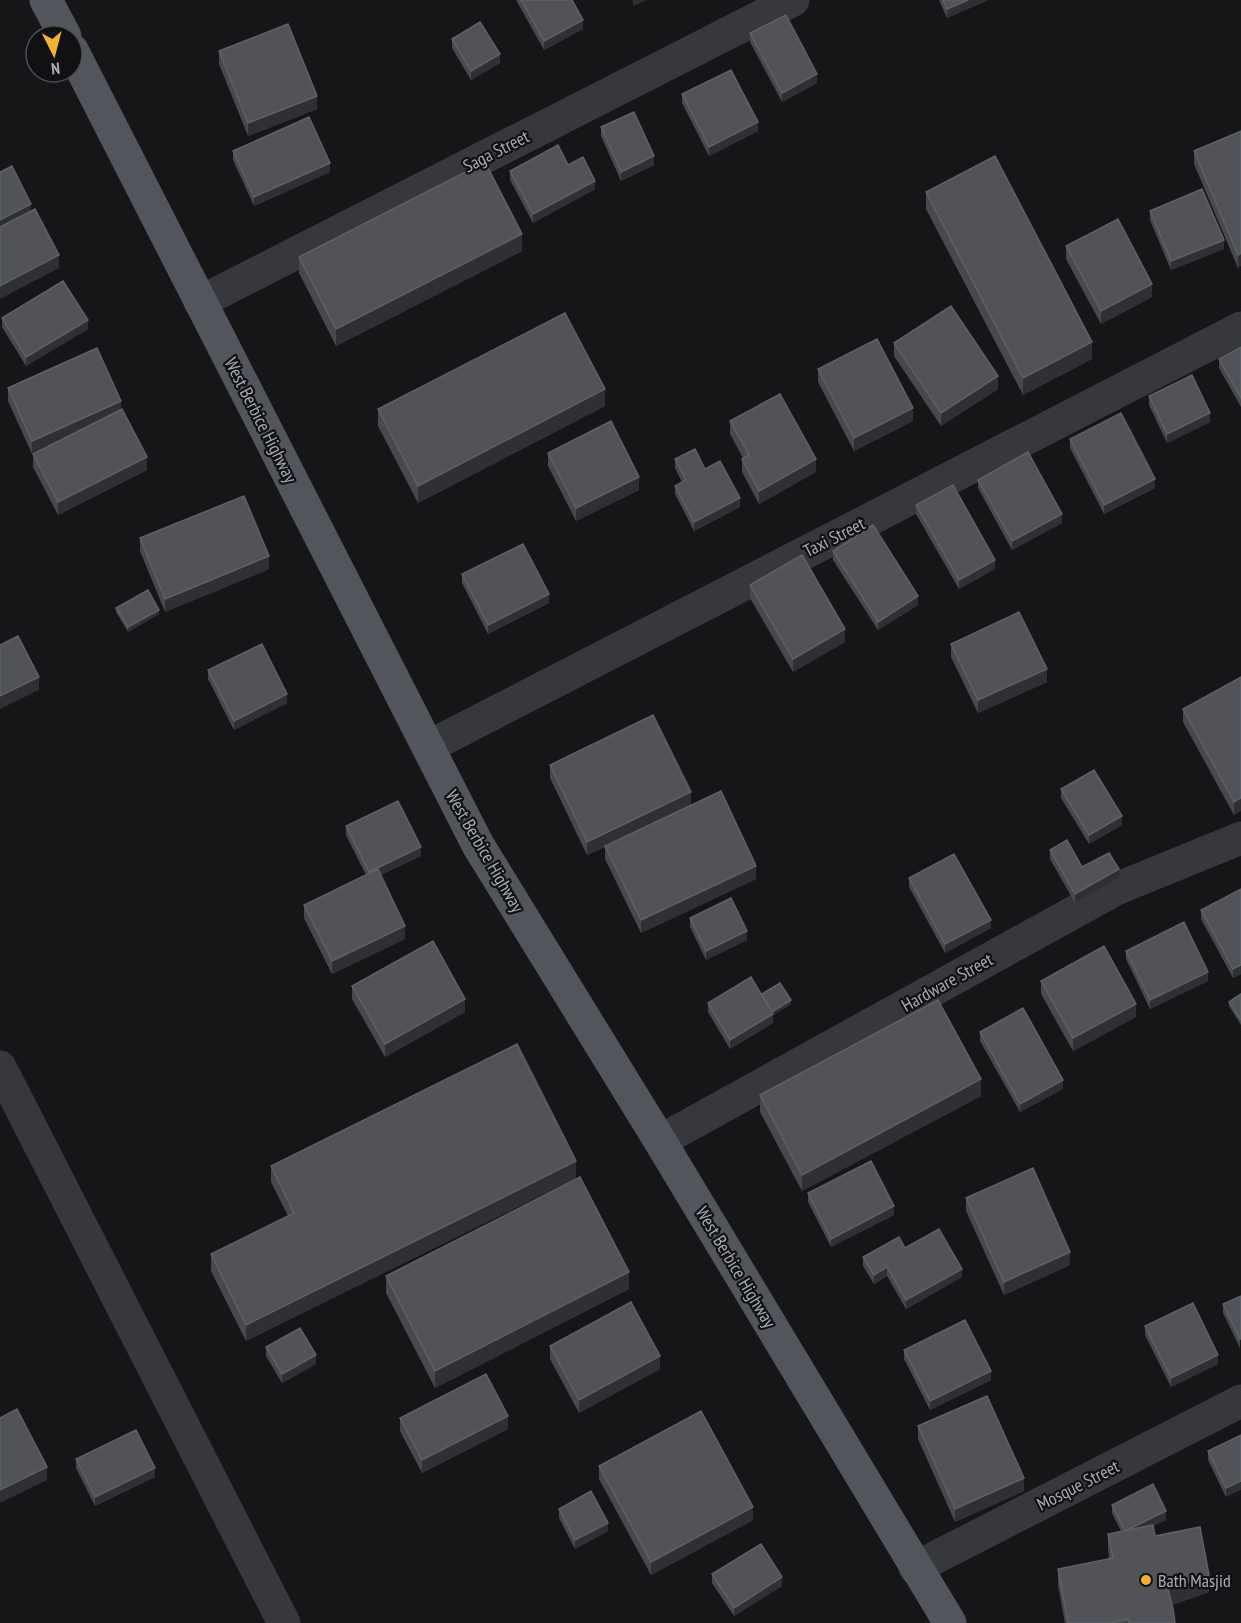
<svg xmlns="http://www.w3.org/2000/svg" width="1241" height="1623" font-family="'PT Sans Narrow',sans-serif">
<rect width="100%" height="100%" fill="#161618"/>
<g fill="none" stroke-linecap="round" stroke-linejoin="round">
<path stroke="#37383d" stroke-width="33" d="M200 302 793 0
M428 747 1241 328
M0 1067 284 1623
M660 1141 1116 889 1241 838
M915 1568 1241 1401"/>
<path stroke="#53555c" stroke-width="33" d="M46 0 65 36
M72 50 478 845 660 1141 950 1623"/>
</g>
<path fill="#47494d" d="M516 0H572L583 29 544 50Z
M939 0H988L947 18Z
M750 33 817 83 782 102 750 42Z
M452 39 500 63 471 80 452 48Z
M219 51 317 109 248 136 219 64Z
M682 94 758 131 709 156 682 103Z
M601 127 654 165 621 181 601 136Z
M1241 131 1238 268 1194 164V151Z
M233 151 330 172 254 206 233 160Z
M568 165 595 189 533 223 510 180V171Z
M926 192 1092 359 1023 395 926 209Z
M1150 211 1224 249 1171 270 1150 220Z
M1066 246 1152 297 1101 324 1066 259Z
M522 251 336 346 299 273V257Z
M2 318 88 329 26 366 2 327Z
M894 343 998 389 941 426 894 356Z
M1241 347V407L1219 368V359Z
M818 369 913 421 854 451 818 382Z
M8 388 121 410 147 470 58 515 33 467V454L45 448 32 454 8 401Z
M1149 396 1210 422 1167 443 1149 405Z
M605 406 418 503 378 426V409Z
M730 421 816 472 759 504 742 472V459L743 458 730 434Z
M1070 439 1155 488 1104 514 1070 448Z
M548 453 639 490 576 521 548 466Z
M675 459 705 469 740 507 694 531 675 494V486L682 482 675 468Z
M978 480 1062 523 1012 550 978 488Z
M916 505 995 569 959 589 916 514Z
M140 538 269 569 165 612 140 551Z
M833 551 918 605 878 630 833 560Z
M462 574 549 603 488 634 462 583Z
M750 585 845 642 793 672 750 598Z
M116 608 159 614 128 632 116 612Z
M951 644 1047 682 978 713 951 657Z
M208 670 287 703 234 730 208 679Z
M1241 677 1234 815 1183 722V709Z
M550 765 691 805 756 879 641 933 605 859V847L587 855 550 778Z
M1061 789 1122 825 1089 844 1061 798Z
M346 826 421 856 380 875 405 939 332 974 304 918V905L366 875 346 835Z
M1050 850 1082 867 1119 878 1075 903 1050 859Z
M909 878 991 928 945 953 909 887Z
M1241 889V974L1233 978 1201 919V910Z
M690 918 747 940 706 960 690 927Z
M1126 951 1208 981 1150 1009 1126 959Z
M1041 981 1136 1017 1073 1051 1041 994Z
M352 986 465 1012 385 1057 352 999Z
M1241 994V1025L1229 1006V1002Z
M762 995 791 1004 773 1015V1023L730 1049 708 1012V1003Z
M980 1032 1063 1089 1020 1112 980 1041Z
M760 1095 981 1096 802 1191 760 1112Z
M271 1166 576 1178 246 1341 211 1271V1254L288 1216 271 1182Z
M808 1193 894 1215 831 1247 808 1202Z
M966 1198 1070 1265 1004 1295 966 1211Z
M905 1248 962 1277 906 1309 887 1276 874 1284 863 1266V1257Z
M386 1276 629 1289 435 1388 386 1293Z
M1241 1296 1240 1348 1223 1313V1304Z
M1145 1326 1218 1364 1171 1387 1145 1335Z
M550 1346 660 1369 579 1413 550 1359Z
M266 1347 316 1364 282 1383 266 1356Z
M904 1350 991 1380 930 1410 904 1359Z
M400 1418 508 1429 422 1473 400 1431Z
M918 1426 1024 1491 955 1522 918 1439Z
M1241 1435 1226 1497 1208 1460V1451Z
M76 1459 155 1477 95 1506 76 1468Z
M599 1466 753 1520 651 1575 599 1479Z
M1112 1505 1166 1520 1153 1526 1155 1536 1209 1592 1172 1605 1175 1623H1065L1058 1585V1569L1109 1559 1108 1550V1534L1121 1531 1112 1513Z
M559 1509 608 1531 575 1549 559 1518Z
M712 1574 782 1586 734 1616 712 1583Z"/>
<path fill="#2f3033" d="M633 0H646L633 6Z
M968 0H988L947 18V9Z
M583 20V29L544 50V41Z
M500 54V63L471 80V71Z
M817 74V83L782 102V93Z
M317 96V109L248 136V123Z
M758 122V131L709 156V147Z
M654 156V165L621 181V172Z
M330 163V172L254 206V197Z
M595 181V189L533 223V214Z
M31 204V213L0 229V220Z
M522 234V251L336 346V329Z
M1224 240V249L1171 270V261Z
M1241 253V266L1238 268V255Z
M59 255V268L0 299V286Z
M1152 284V297L1101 324V311Z
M88 320V329L26 366V357Z
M1092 342V359L1023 395V378Z
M998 376V389L941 426V413Z
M605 389V406L418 503V486Z
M121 401V414L32 454V441Z
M913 408V421L854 451V438Z
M1210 413V422L1167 443V434Z
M147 457V470L58 515V502Z
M816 459V472L759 504V491Z
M639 477V490L576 521V508Z
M1155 479V488L1104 514V505Z
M740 498V507L694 531V522Z
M1062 514V523L1012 550V541Z
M269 556V569L165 612V599Z
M995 560V569L959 589V580Z
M549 594V603L488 634V625Z
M918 596V605L878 630V622Z
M159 610V614L128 632V627Z
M845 629V642L793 672V659Z
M1047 669V682L978 713V700Z
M39 677V690L0 709V696Z
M287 694V703L234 730V721Z
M691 792V805L587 855V842Z
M1241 798V811L1234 815V802Z
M1122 816V825L1089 844V835Z
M421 847V856L369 881V872Z
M756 866V879L641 933V920Z
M1119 869V878L1075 903V894Z
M991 920V928L945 953V944Z
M405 926V939L332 974V961Z
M747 931V940L706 960V951Z
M1241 965V974L1233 978V969Z
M1208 972V981L1150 1009V1000Z
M465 999V1012L385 1057V1044Z
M791 1000V1004L773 1015V1023L730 1049V1040L772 1012Z
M1136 1004V1017L1073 1051V1038Z
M981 1079V1096L802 1191V1175Z
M1063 1080V1089L1020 1112V1104Z
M576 1161V1178L246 1341V1325Z
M894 1206V1215L831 1247V1239Z
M1070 1252V1265L1004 1295V1282Z
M887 1267V1276L874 1284V1275Z
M962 1269V1277L906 1309V1300Z
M629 1272V1289L435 1388V1371Z
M316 1355V1364L282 1383V1374Z
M1218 1355V1364L1171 1387V1378Z
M660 1356V1369L579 1413V1400Z
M991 1371V1380L930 1410V1401Z
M508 1416V1429L422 1473V1460Z
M47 1467V1480L0 1503V1490Z
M155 1468V1477L95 1506V1497Z
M1024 1478V1491L955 1522V1509Z
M1241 1481V1490L1226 1497V1488Z
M753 1507V1520L651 1575V1562Z
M1166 1511V1520L1125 1540V1531Z
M608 1523V1531L575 1549V1540Z
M1209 1575V1592L1168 1606V1589Z
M782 1577V1586L734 1616V1608Z"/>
<path fill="#525359" stroke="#5f6168" stroke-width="1.5" d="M521 0H572L583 20 544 41Z
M943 0H968L947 9Z
M786 15 817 74 782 93 750 33Z
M480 22 500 54 471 71 452 39Z
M288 24 317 96 248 123 219 51Z
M731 70 758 122 709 147 682 94Z
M634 112 654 156 621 172 601 127Z
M309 117 330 163 254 197 233 151Z
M1241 131V253L1238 255 1194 151Z
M558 145 568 165 583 157 595 181 533 214 510 171Z
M995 156 1092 342 1023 378 926 192Z
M485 162 522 234 336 329 299 257Z
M12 166 31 204 0 220V172Z
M1202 189 1224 240 1171 261 1150 211Z
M35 209 59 255 0 286V227Z
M1118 219 1152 284 1101 311 1066 246Z
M63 281 88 320 26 357 2 318Z
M951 306 998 376 941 413 894 343Z
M565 313 605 389 418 486 378 409Z
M877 339 913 408 854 438 818 369Z
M1241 347V398L1219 359Z
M97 348 121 401 32 441 8 388Z
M1192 375 1210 413 1167 434 1149 396Z
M780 394 816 459 759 491 742 459 749 455 730 421Z
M122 409 147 457 58 502 33 454Z
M1121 413 1155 479 1104 505 1070 439Z
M611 421 639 477 576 508 548 453Z
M695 449 705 469 720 461 740 498 694 522 675 486 686 480 675 459Z
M1028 452 1062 514 1012 541 978 480Z
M953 485 995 560 959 580 916 505Z
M244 496 269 556 165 599 140 538Z
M873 525 918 596 878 622 833 551Z
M523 544 549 594 488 625 462 574Z
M802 555 845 629 793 659 750 585Z
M148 590 159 610 128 627 116 608Z
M1019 612 1047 669 978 700 951 644Z
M18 636 39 677 0 696V645Z
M262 644 287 694 234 721 208 670Z
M1241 677V798L1234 802 1183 709Z
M653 715 691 792 587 842 550 765Z
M1094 770 1122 816 1089 835 1061 789Z
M721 791 756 866 641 920 605 846Z
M398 801 421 847 369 872 346 826Z
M1067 840 1082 867 1109 853 1119 869 1075 894 1050 850Z
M954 854 991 920 945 944 909 878Z
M378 869 405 926 332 961 304 905Z
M1241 889V965L1233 969 1201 910Z
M731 898 747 931 706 951 690 918Z
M1184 922 1208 972 1150 1000 1126 951Z
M433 941 465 999 385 1044 352 986Z
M1104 946 1136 1004 1073 1038 1041 981Z
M751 977 773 1014 730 1040 708 1003Z
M780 983 791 1000 772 1012 762 994Z
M1241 994V1020L1229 1002Z
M938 1000 981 1079 802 1175 760 1095Z
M1023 1008 1063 1080 1020 1104 980 1032Z
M517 1044 576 1161 246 1325 211 1254 294 1213 271 1166Z
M871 1161 894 1206 831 1239 808 1193Z
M1033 1168 1070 1252 1004 1282 966 1198Z
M580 1177 629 1272 435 1371 386 1276Z
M939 1229 962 1269 906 1300 887 1267 874 1275 863 1257 899 1237 905 1248Z
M1241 1296V1339H1240L1223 1304Z
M631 1302 660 1356 579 1400 550 1346Z
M1193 1303 1218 1355 1171 1378 1145 1326Z
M965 1320 991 1371 930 1401 904 1350Z
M300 1328 316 1355 282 1374 266 1347Z
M486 1374 508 1416 422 1460 400 1418Z
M987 1396 1024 1478 955 1509 918 1426Z
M17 1409 47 1467 0 1490V1418Z
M701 1411 753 1507 651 1562 599 1466Z
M136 1430 155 1468 95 1497 76 1459Z
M1241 1435V1481L1226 1488 1208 1451Z
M1153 1484 1166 1511 1125 1531 1112 1505Z
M591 1491 608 1523 575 1540 559 1509Z
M1153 1525 1155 1536 1200 1527 1209 1575 1168 1589 1173 1609 1175 1623H1129L1128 1619 1109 1623H1068L1058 1569 1113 1558 1108 1534Z
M761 1544 782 1577 734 1608 712 1574Z"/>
<circle fill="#f2b134" stroke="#111113" stroke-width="2" cx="1146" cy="1580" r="6"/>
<g text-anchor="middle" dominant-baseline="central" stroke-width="4.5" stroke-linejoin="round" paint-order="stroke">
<g font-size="18" fill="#a8adb8" stroke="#111113">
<text transform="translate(496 151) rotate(-27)">Saga Street</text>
<text transform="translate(261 420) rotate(63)">West Berbice Highway</text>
<text transform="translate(834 537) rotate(-27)">Taxi Street</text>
<text transform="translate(485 851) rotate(60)">West Berbice Highway</text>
<text transform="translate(947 982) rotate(-29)">Hardware Street</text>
<text transform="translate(736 1267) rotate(59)">West Berbice Highway</text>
<text transform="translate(1078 1485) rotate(-27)">Mosque Street</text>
</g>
<g font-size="18" fill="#a8adb8" stroke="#111113" text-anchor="start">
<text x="1158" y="1580">Bath Masjid</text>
</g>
</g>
<g transform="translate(54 54) rotate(174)"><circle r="28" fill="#111113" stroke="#4d4f55" stroke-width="1.5"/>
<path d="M0-4.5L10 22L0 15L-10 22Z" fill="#f2b134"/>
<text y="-9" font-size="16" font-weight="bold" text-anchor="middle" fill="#a8adb8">N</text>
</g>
</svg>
